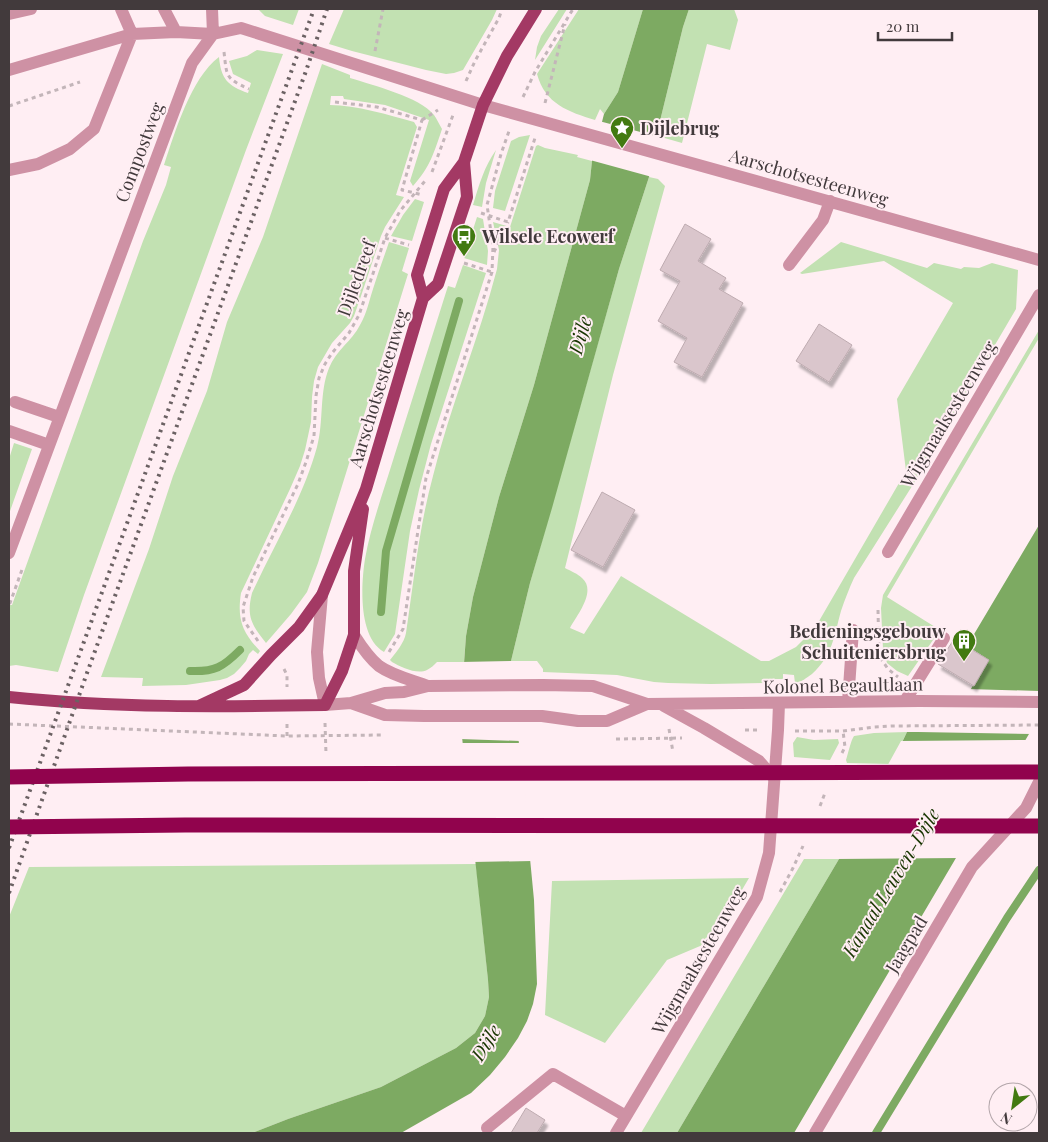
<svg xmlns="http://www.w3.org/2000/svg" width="1048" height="1142" font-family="'Playfair Display',serif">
<defs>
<filter id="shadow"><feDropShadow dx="3" dy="5.5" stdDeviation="1" flood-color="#0004"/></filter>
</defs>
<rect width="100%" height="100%" fill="#ffeef3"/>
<path fill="#c2e1b2" d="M258 9H299L293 25 265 16Z
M344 9H497L492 20 463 70 454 73 446 74 426 70 352 51 329 44Z
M559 9H567L535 60 537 47 541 36Z
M579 9H643L618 92 604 114 600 109 595 120C569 112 545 104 537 74Z
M689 9H734L738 20 730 50 707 44 682 143 661 137 659 125 683 27Z
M257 50 283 54 246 150 84 595 58 672 16 665 9 666V605H12L143 241 166 185 171 167 164 165C175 132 191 78 219 57 221 79 228 86 248 93L251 83 233 74 229 61 247 56Z
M322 64 350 75V78C372 85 420 97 434 115 437 119 439 124 442 129 434 153 430 167 413 186L410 181 429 120 385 105 344 99 343 96H331L330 105C356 105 389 115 414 122L417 127 396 195 404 197 385 227 381 236 360 299 354 316 350 323 332 343 318 367 314 381 312 397 311 422 305 450 300 466 290 489 241 593C237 619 242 632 260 651L258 654 253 650 249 654 246 661 240 668 234 674 227 678 220 680 186 685 142 686 143 678 101 677 149 549 173 476 207 391 227 322 263 237Z
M530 135 505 211 493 208 495 191 511 141 519 137Z
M538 145 545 148 578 155 577 157 592 161 590 180 534 385 499 497 473 597 466 636 464 662H437C434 665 431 668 427 670 417 675 401 667 392 662L390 660C397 651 404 643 406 633 414 580 419 527 433 476 450 406 479 339 497 269L499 250 493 222 510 227 536 146Z
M496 150 486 183 482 207 473 205C479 185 484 167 496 150Z
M649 177 658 179 665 186 613 375 565 568C571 571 578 574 582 578 597 591 577 615 570 628L584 634 621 576 761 661H769L796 647 815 628 906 471 897 399 953 303 884 261 802 274 800 273 841 242 927 268 934 263 961 269 964 267 979 268 992 263 1018 270 1016 309 914 483 854 578C849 589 845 599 841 611 834 636 833 655 812 674 806 678 802 682 795 683L794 675 783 674V679H770L769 683 711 684 668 683 654 682 617 675 543 672V669L537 661H511L530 583 619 269Z
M415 199 424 202 412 241 391 236 403 215Z
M477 217 483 219 488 251 487 265 464 258Z
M389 242 409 248 402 271 408 274 318 563 307 592 291 614 266 643C252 625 246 617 252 593 274 545 303 498 317 447 324 421 319 393 329 368 336 350 352 341 360 325 367 313 369 301 373 289 378 273 384 257 389 242Z
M463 265 486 273 431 444 419 490 410 531 395 634 384 652C358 637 361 585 365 559 371 525 384 490 394 457 412 400 430 343 448 286L455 288Z
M1039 330V338L887 597 940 630 908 676 897 671 887 663 883 649 881 608 883 595Z
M14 443 32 449 9 514V459Z
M907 732 891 764 847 763 846 760C848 754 851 740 854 736L874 733Z
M797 737 814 740 838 739 839 743 830 760 794 757 793 743Z
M804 859H839L677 1133H641Z
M476 864 488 980 489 997 485 1016 475 1033 456 1048 381 1087 288 1119 252 1133H9V917L29 867Z
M749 878 712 941 667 960 605 1043 545 1015 552 881Z"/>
<path fill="#7daa62" d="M643 9H689L683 27 659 125 661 137 649 177 619 269 552 508 530 583 511 661 534 900 537 984 533 1004 527 1021 518 1038 505 1057 490 1075 471 1093 401 1133H252L288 1119 381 1087 456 1048 475 1033 485 1016 489 997 488 980 460 718 466 636 473 597 499 497 534 385 590 180 592 161 604 114 618 92Z
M1039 525V717L794 1133H677L839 859 895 757 907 732H944L989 660 967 646Z"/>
<path fill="#ffeef3" d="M599 121 663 138 652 177 590 160Z
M513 661 520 741 460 739 458 719 461 662Z
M968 689 1039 691V721L1032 734 918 732V730H943Z
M1028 740 959 858 836 859 901 741Z
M460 743H520L532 861 473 862Z"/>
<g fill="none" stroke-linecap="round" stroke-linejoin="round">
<path stroke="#7daa62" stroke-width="8" d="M381 612 386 551 459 301
M190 671C215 672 223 667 240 650
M876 1133 1007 918 1039 870"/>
</g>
<path fill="#dac6cc" stroke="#beabb0" filter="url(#shadow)" d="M685 224 711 239 698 261 726 278 719 289 743 303 702 377 674 362 687 338 658 321 680 281 660 270Z
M819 324 852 345 829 382 796 361Z
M602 492 635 510 603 567 571 550Z
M954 639 989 660 974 686 938 664Z
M526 1108 545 1120 537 1133H511Z"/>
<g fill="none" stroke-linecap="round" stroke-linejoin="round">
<path stroke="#c3b5b9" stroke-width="3" stroke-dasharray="4 4" stroke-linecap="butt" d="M375 51 383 9
M224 52C227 77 225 78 249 89
M466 81 475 61 499 18 502 9
M523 97 535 72 573 9
M335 102 377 107 422 120 402 190 423 195
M545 103 565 24
M9 106 80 82
M422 120 438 110
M432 172 453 115
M481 213 508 222 535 138
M385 238 409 245
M494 252 508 222
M464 263 492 272
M9 603H10L23 567
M878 610 879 656 888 669 898 677
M258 641 244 621 243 607 253 577 298 484 306 462 314 436 316 396 319 378 325 364 332 353 349 333 359 315 385 238 400 211 425 181
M389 652 403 629 426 478 492 272 493 246 487 205 501 154 509 131
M284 669 287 675V687
M325 723 326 754
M9 724 287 736 383 735
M669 729 673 752
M745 730H759
M795 731H843L874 727 892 726 1039 725
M287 736V724
M616 739 682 738
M842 753 845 747 843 731
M820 806 825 793
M780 892 793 868 803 846"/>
<path stroke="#ce91a4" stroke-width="12" d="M164 9 176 32 213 34 212 9
M9 14 31 9
M9 70 132 34 176 32
M9 170 38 164 70 149 94 129 132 34 121 9
M789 265 823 220 830 201
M15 402 59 417
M9 431 49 445
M888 552 1039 295
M9 553 192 63 213 34 241 28 483 105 1039 260
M322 595 317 652 319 678 325 705 351 703 385 693 404 692 428 686 543 685 593 686 647 704 919 701 1039 702
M354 635C361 646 369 658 379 666 393 676 412 680 428 686
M905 701 944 638
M848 702 853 630
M351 703 385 715 424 716H542L578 721H607L647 704
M664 706 704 728 759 761 774 778
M487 1128 553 1074 626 1116
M616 1133 757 897 769 853 778 730 779 703
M815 1133 972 867 1026 808 1039 782"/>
<path stroke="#a33964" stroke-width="12" d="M423 298 417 275 444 189 464 162 483 105 507 56 536 9
M9 697C114 708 220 707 325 705L342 671 354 635V571L363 509
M199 706 244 685 271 655 299 627 322 595 366 489 423 298 438 284 467 197 464 162"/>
<path stroke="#6b6163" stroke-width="4" stroke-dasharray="2.5 5" stroke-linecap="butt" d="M9 848 314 9
M9 893 87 673 306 71 327 9"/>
<path stroke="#91034d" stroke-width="15" d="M9 777 188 774 1039 772
M9 827 185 825 1039 826"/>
</g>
<defs>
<g id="sight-pin" transform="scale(1.25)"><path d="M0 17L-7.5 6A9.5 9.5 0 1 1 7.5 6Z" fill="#427a11" stroke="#ffeef3"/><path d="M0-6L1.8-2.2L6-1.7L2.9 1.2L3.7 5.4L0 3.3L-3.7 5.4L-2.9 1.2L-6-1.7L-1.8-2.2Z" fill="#fff"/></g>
<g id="bus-pin" transform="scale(1.25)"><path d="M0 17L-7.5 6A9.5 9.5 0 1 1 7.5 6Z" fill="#427a11" stroke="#ffeef3"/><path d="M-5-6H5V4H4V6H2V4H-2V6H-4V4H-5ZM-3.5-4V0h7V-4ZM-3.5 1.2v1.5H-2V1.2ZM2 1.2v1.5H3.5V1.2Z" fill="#fff"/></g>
<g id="building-pin" transform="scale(1.25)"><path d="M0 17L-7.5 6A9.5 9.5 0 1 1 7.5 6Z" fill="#427a11" stroke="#ffeef3"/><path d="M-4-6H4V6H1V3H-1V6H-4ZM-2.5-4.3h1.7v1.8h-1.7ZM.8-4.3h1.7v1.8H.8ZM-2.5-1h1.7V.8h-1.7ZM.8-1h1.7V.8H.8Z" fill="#fff"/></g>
</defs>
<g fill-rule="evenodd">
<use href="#sight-pin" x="622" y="128"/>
<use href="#bus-pin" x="464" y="236"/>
<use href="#building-pin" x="964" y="641"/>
</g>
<g text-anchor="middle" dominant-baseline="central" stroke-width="4" stroke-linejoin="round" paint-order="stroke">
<g font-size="18" font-weight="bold" fill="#423a3c" stroke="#ffeef3" text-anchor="start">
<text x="640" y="128">Dijlebrug</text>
<text x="482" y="236">Wilsele Ecowerf</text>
<text x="946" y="631" text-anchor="end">Bedieningsgebouw<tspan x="946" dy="21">Schuiteniersbrug</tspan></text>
</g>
<g font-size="18" fill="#423a3c" stroke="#ffeef3">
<text transform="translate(139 152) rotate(-69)">Compostweg</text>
<text transform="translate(809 177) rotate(16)">Aarschotsesteenweg</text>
<text transform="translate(356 278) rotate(-70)">Dijledreef</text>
<text transform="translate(378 388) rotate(-73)">Aarschotsesteenweg</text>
<text transform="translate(948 414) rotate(-59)">Wijgmaalsesteenweg</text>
<text transform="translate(843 685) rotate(-1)">Kolonel Begaultlaan</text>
<text transform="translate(906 944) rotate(-59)">Jaagpad</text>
<text transform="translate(698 960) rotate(-60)">Wijgmaalsesteenweg</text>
</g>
<g font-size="19" font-style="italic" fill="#193602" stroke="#ffeef3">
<text transform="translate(579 335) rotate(-74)">Dijle</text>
<text transform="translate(890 882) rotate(-59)">Kanaal Leuven-Dijle</text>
<text transform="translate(485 1042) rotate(-58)">Dijle</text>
</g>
</g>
<rect width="1048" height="1142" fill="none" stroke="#423a3c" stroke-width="20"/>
<g transform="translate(1013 1107) rotate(210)"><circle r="24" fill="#ffeef3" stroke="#b3a6aa"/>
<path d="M0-4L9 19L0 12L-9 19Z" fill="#427a11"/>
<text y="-8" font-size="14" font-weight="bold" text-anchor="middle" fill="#423a3c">N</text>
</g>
<path d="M878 32v8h74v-8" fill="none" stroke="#423a3c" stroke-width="2.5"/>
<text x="886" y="32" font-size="15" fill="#423a3c" stroke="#ffeef3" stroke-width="4" paint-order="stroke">20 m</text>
</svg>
